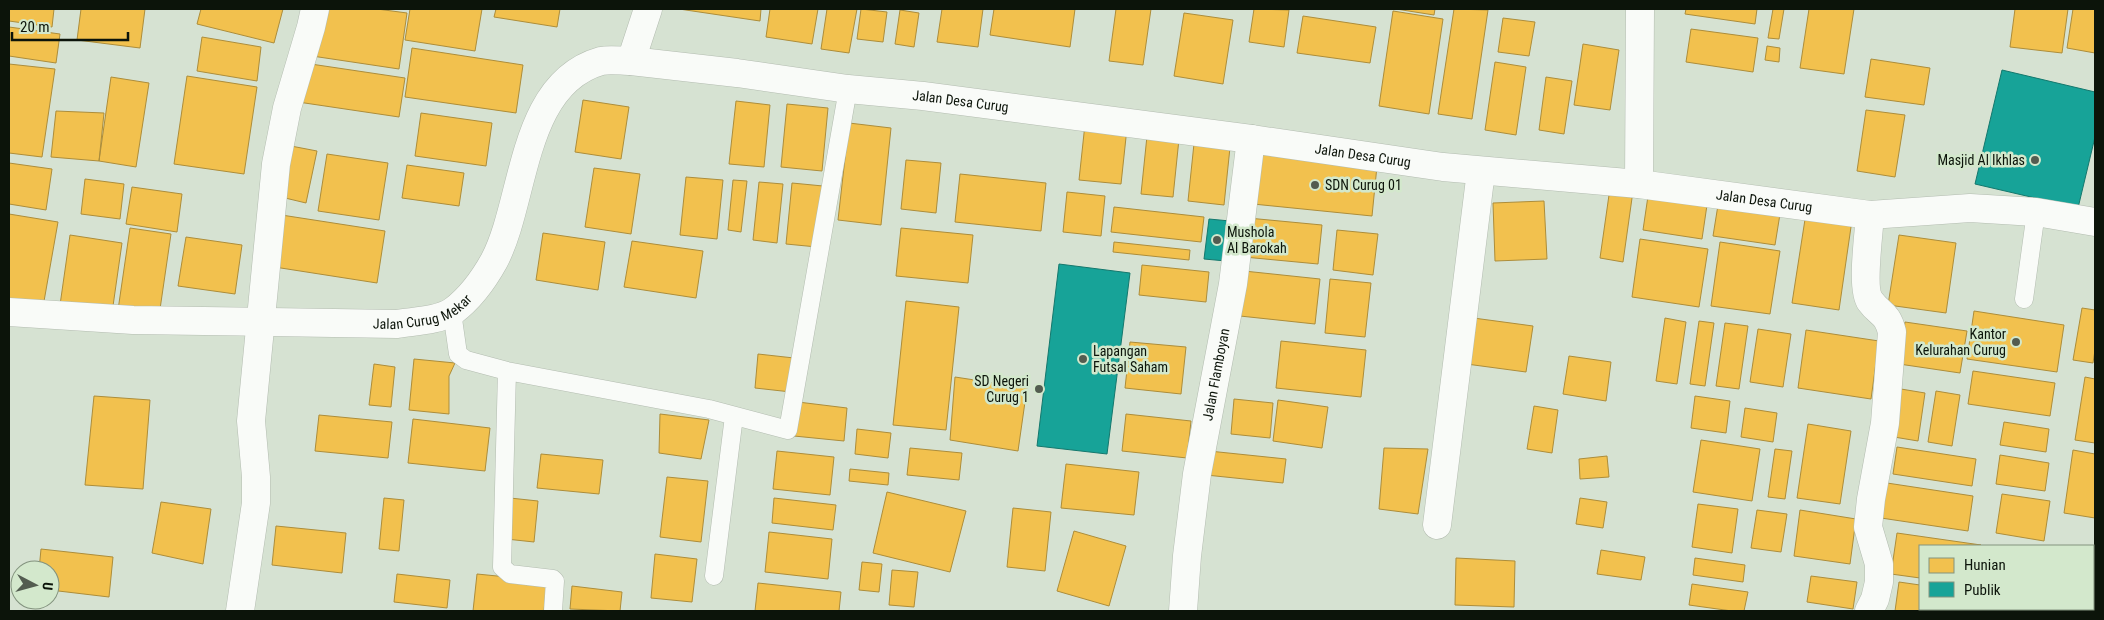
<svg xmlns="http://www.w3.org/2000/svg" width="2104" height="620" font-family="'Roboto Condensed',sans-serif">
<rect width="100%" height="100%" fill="#d6e2d2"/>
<path fill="#f2c14e" stroke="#ad8d3a" d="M9 9H54L52 27 9 21Z
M81 9H145L140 48 77 40Z
M201 9H283L274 43 197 24Z
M319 9H377L407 13 399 69 312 56Z
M410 9H482L475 51 405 40Z
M496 9H560L557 27 494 17Z
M679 9H761L760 21Z
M770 9H818L812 44 766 37Z
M827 9H857L849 53 821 49Z
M861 9 887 12 883 42 857 39Z
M942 9H983L978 47 937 42Z
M994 9H1075L1070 47 990 35Z
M1116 9H1151L1143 65 1109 61Z
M1254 9 1289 10 1284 47 1249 42Z
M1396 9H1435L1434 15Z
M1454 9 1488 10 1472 119 1438 114Z
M1686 9H1757L1755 24 1685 14Z
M1773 9H1784L1779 39 1768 38Z
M1809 9H1854L1844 74 1800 68Z
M2015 9H2068L2062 53 2010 47Z
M2073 9H2095V53L2067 48Z
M900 10 919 13 914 47 895 44Z
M1393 11 1443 19 1429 114 1379 106Z
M1184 13 1233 20 1223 84 1174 76Z
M1303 16 1376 27 1370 63 1297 53Z
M1503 18 1535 22 1529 56 1498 52Z
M9 27 60 34 56 63 9 56Z
M1691 29 1758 38 1753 72 1686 62Z
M202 37 261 47 257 81 197 71Z
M1583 44 1619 50 1610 110 1574 105Z
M1767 46 1780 48 1779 62 1765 60Z
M412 48 523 65 516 113 405 97Z
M1871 59 1930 68 1924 105 1865 97Z
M1495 62 1526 67 1516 135 1485 130Z
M304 63 405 78 399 117 298 102Z
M9 64 55 69 42 157 9 153Z
M187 76 257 87 244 174 174 164Z
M111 77 149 83 136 167 99 161Z
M1546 77 1572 81 1564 134 1539 130Z
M583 100 629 107 621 159 575 152Z
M736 101 770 105 764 167 729 164Z
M787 104 828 108 822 171 781 167Z
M1866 110 1905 115 1895 177 1857 171Z
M56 111 104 113 99 161 51 157Z
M421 113 492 123 486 166 415 156Z
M849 123 891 128 881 225 838 220Z
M1085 124 1127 128 1121 184 1079 180Z
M1195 134 1231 138 1224 205 1188 201Z
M1147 136 1179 139 1173 197 1141 194Z
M291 146 317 151 306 203 281 197Z
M1259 153 1377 166 1372 216 1253 204Z
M327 154 388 163 379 220 318 211Z
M906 160 941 163 936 213 901 209Z
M9 163 52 169 46 210 9 204Z
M407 165 464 173 459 206 402 198Z
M594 168 640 174 631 234 585 227Z
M960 174 1046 183 1041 231 955 222Z
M686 177 723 180 717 239 680 235Z
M85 179 124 184 120 219 81 214Z
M733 180 747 181 741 232 728 230Z
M759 182 783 184 777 243 753 240Z
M792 183 823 186 817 247 786 244Z
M132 187 182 194 177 232 126 224Z
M1610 188 1633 191 1623 262 1600 258Z
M1067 192 1105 196 1101 236 1063 232Z
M1648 196 1707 205 1702 239 1643 230Z
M1544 201 1547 259 1495 261 1493 203Z
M1718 205 1780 214 1775 245 1713 236Z
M1114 207 1204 217 1201 242 1111 232Z
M1806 213 1852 220 1839 310 1792 303Z
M9 214 58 222 43 307 9 301Z
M275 214 385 231 377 283 268 266Z
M1248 218 1322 225 1318 264 1244 257Z
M130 228 171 234 159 316 118 310Z
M901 228 973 235 968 283 896 276Z
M1337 230 1378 234 1373 275 1333 270Z
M543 233 605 242 598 290 536 280Z
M70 235 122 243 112 313 60 305Z
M1899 235 1956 243 1946 313 1888 305Z
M186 237 242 245 235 294 178 286Z
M1640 239 1708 249 1699 307 1632 297Z
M632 241 703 251 696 298 624 287Z
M1114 242 1190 250 1189 260 1113 252Z
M1720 242 1780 251 1770 314 1711 306Z
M1142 265 1209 272 1206 302 1139 295Z
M1244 271 1320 279 1315 324 1240 316Z
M1330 279 1371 283 1365 337 1325 333Z
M906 301 959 307 946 430 893 425Z
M2082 308 2095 310V350L2093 363 2073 360Z
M1974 311 2064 325 2057 372 1967 359Z
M1466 317 1533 326 1526 372 1459 363Z
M1665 318 1686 322 1677 384 1656 381Z
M1699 321 1714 323 1705 386 1690 384Z
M1905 322 1967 331 1960 373 1899 364Z
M1725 323 1748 326 1739 389 1716 386Z
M1758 329 1791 334 1783 387 1750 382Z
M1806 330 1879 341 1871 399 1798 388Z
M1281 341 1366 350 1361 397 1276 388Z
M1130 342 1186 347 1181 394 1125 388Z
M758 354 794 358 791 392 755 388Z
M1569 356 1611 362 1606 401 1563 394Z
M414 359 455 363 449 376V414L409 410Z
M374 364 395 367 391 407 369 405Z
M1973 371 2055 383 2050 416 1968 404Z
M955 377 1027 388 1018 451 950 440Z
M2085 377 2095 379V443L2075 440Z
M1901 389 1925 393 1918 441 1894 437Z
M1936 391 1960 395 1952 446 1928 442Z
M94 396 150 400 143 489 85 485Z
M1695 396 1730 401 1726 433 1691 428Z
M1234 399 1273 403 1270 438 1231 434Z
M1278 400 1328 407 1322 448 1273 441Z
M798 402 847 408 844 441 794 436Z
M1534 406 1558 410 1552 453 1527 449Z
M1745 408 1777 413 1773 442 1741 437Z
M660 414 709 420 701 459 659 453Z
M1126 414 1191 421 1187 458 1122 451Z
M319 415 392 422 388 458 315 451Z
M413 419 490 428 485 471 408 463Z
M2004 422 2049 429 2046 452 2000 445Z
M1808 424 1851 431 1840 504 1797 498Z
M857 429 891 433 888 458 855 454Z
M1701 440 1760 449 1752 501 1693 492Z
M1897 447 1976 459 1972 486 1893 474Z
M910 448 962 453 959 480 907 475Z
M1384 448 1428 449 1418 514 1379 509Z
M1775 449 1792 451 1785 499 1768 497Z
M2073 450 2095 454V518L2064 513Z
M777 451 834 457 830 495 773 489Z
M1209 451 1286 459 1283 483 1206 475Z
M541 454 603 460 599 494 537 488Z
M2000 455 2049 463 2045 491 1996 484Z
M1607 456 1609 477 1580 479 1579 459Z
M1066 464 1139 472 1134 515 1061 508Z
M850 469 889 473 888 485 849 481Z
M667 477 708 481 701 542 660 537Z
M1887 483 1973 496 1968 531 1881 518Z
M887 492 966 511 950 572 873 553Z
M2002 494 2050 501 2044 541 1996 533Z
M384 498 404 500 399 551 379 549Z
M510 498 538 501 534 542 506 539Z
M774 498 836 505 833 530 772 523Z
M1580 498 1607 502 1603 528 1576 524Z
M161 502 211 509 203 564 152 553Z
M1698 504 1738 509 1732 553 1692 547Z
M1013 508 1051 512 1045 571 1007 567Z
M1757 510 1787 514 1781 552 1751 548Z
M1800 510 1856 519 1850 564 1794 556Z
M276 526 346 533 342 573 272 565Z
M1074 531 1126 546 1109 606 1057 591Z
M769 532 832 539 828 579 765 572Z
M1897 533 1981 545 1920 546V578L1891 574Z
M41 549 113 557 109 597 50 590V570H39Z
M1601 550 1645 557 1641 580 1597 574Z
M655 554 697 559 692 602 651 598Z
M1456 558 1515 561 1514 607 1455 605Z
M1695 558 1745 565 1743 582 1693 575Z
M862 562 882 564 879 592 859 590Z
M892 570 918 572 914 607 889 605Z
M397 574 450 580 447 608 394 602Z
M477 574 547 581 544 611H473Z
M1811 576 1857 582 1853 609 1807 602Z
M2093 580 2095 581V611H2080V609H2093Z
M1899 582 1920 585V609H1945V611H1895Z
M758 583 841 592 839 611H755Z
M1692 584 1748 592 1744 611H1732L1689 605Z
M572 586 622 592 620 611 570 609Z
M1972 609H1980L1993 611H1971Z"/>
<path fill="#17a398" stroke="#14786d" d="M2002 70 2095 92V137L2078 208 1975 184Z
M1209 219 1230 221 1226 261 1204 259Z
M1059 264 1130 273 1107 454 1037 446Z"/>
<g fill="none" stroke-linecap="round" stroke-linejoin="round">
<g stroke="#b3bcb0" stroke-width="19">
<path id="service" d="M2024 299 2036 212
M452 312 458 354 466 360 507 371 709 409 788 430 848 89
M507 371 502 567 510 574 553 579 555 581 553 611
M714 576 734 416"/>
</g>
<g stroke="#b3bcb0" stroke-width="29">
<g id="minor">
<path id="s1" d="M631 61 737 73 848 89 923 96 1251 139 1443 167 1639 184 1870 215 1970 208 2036 212 2095 222"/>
<path d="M1639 184 1640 9"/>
<path id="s2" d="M9 312 133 320 397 324C414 321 438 321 453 311 469 299 484 279 494 261 526 201 520 84 601 61 610 59 622 61 631 61L648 9"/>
<path d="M1437 525 1481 171"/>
<path d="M240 611 256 503V477L251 421 276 164 287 108 311 27 315 9"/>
<path id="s3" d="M1183 611 1187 556 1197 474 1233 284 1251 139"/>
<path d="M1869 611 1875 599 1879 582V564L1868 527 1871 499 1885 423 1892 332C1887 312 1880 315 1870 301 1861 288 1869 232 1870 215"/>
</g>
</g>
<use href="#service" stroke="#f9fbf8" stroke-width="18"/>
<use href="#minor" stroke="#f9fbf8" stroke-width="28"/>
</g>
<g fill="#535c50" stroke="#d3e8cc" stroke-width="2">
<circle cx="2035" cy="160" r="5"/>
<circle cx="1315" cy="185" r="5"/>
<circle cx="1217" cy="240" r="5"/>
<circle cx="2016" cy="342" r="5"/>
<circle cx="1083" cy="359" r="5"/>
<circle cx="1039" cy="389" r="5"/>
</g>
<g text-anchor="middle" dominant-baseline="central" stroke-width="5" stroke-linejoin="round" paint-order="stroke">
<g font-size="14" fill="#0c140a" stroke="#d3e8cc">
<text stroke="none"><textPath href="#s1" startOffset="332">Jalan Desa Curug</textPath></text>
<text stroke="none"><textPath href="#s1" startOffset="738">Jalan Desa Curug</textPath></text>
<text stroke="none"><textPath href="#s1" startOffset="1142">Jalan Desa Curug</textPath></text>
<text stroke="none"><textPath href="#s2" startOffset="416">Jalan Curug Mekar</textPath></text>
<text stroke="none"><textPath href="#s3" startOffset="239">Jalan Flamboyan</textPath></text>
</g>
<g font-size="14" fill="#0c140a" stroke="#d3e8cc" text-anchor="end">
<text x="2025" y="160">Masjid Al Ikhlas</text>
<text x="1325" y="185" text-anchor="start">SDN Curug 01</text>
<text x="1227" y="232" text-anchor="start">Mushola<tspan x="1227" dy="16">Al Barokah</tspan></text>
<text x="2006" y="334">Kantor<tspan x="2006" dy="16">Kelurahan Curug</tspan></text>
<text x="1093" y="351" text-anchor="start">Lapangan<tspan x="1093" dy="16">Futsal Saham</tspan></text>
<text x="1029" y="381">SD Negeri<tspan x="1029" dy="16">Curug 1</tspan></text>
</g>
</g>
<rect width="2104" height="620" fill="none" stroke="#0c140a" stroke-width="20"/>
<rect x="1919" y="545" width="175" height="65" fill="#d3e8cc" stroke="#83937e"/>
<rect x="1929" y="558" width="25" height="15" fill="#f2c14e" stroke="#83937e"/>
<text x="1964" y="570" font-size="15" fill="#0c140a">Hunian</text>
<rect x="1929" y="582" width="25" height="15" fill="#17a398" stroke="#83937e"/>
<text x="1964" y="595" font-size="15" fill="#0c140a">Publik</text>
<g transform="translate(35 585) rotate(96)"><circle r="24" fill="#d3e8cc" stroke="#83937e"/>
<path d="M0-4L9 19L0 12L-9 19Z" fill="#535c50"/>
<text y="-8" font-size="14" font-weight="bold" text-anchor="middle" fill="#0c140a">U</text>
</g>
<path d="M12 32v8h116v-8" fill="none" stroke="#0c140a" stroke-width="2.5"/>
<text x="20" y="32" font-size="15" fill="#0c140a" stroke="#d3e8cc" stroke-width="4" paint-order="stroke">20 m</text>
</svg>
